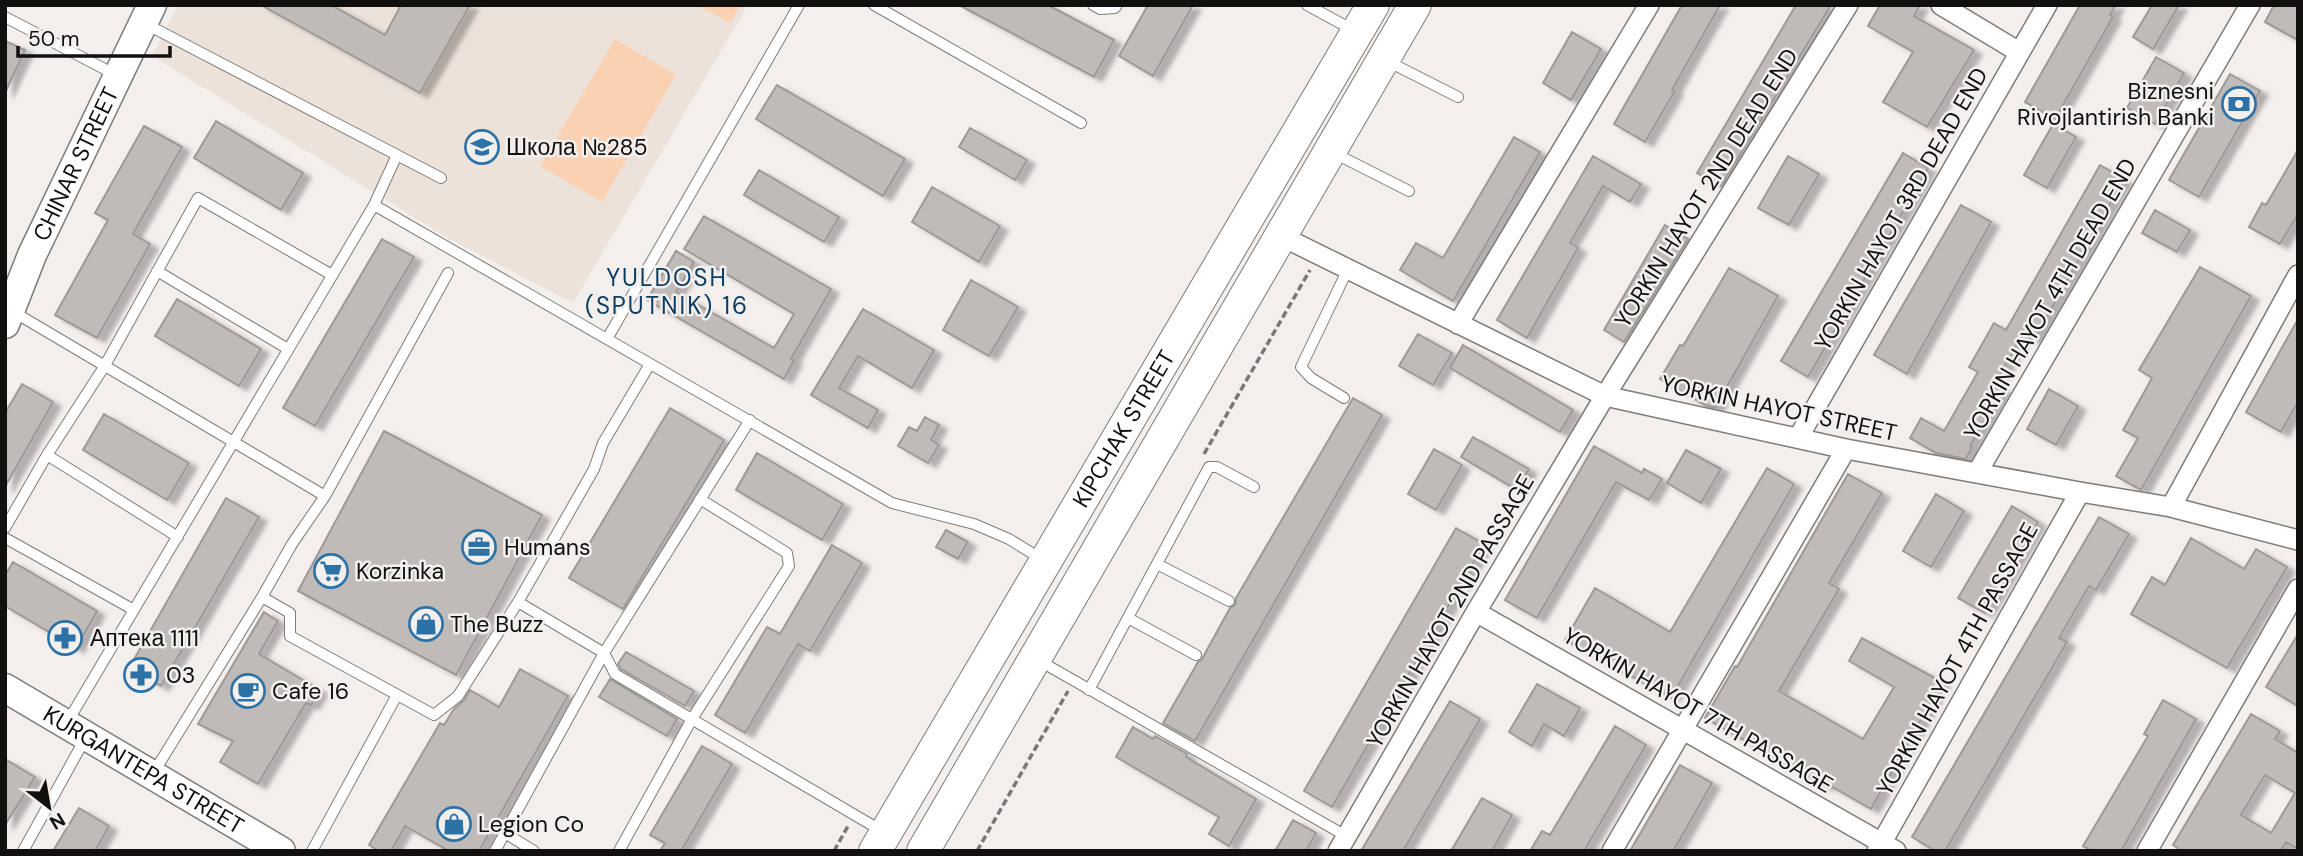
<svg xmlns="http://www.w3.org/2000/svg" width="2303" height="856" font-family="'DM Sans',sans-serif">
<defs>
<filter id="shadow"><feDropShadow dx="8" dy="4.5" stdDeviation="2" flood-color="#0004"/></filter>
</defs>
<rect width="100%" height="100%" fill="#f3efed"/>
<path fill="#ede2da" d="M178 5H748L573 303 446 237 152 56Z"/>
<path fill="#fbd1b4" d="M697 5H740L731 23Z
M615 39 676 75 602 202 540 166Z"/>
<path fill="#bebbb8" stroke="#9c9996" stroke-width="2" fill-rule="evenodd" filter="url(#shadow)" d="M261 5H331L385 35 401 5H470L420 93Z
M959 5H1048L1114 40 1094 77Z
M1148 5H1193L1153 76 1119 56Z
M1682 5H1720L1672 90 1675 91 1645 142 1614 124Z
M1796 5H1831L1721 186 1697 173Z
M1880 5H1920L1914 16 1974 50 1927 127 1883 102 1913 52 1868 26Z
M2080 5H2116L2110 15 2113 17 2055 119 2025 102Z
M2152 5H2179L2153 49 2133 37Z
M2274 5H2298V40L2265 22Z
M1572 32 1601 49 1571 100 1543 83Z
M5 41 25 50 5 93Z
M2156 57 2184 73 2155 124 2127 108Z
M2230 74 2260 91 2199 197 2169 180Z
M777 85 905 159 883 196 756 119Z
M216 121 303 173 281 210 194 158Z
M2053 124 2076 137 2047 188 2024 175Z
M144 126 182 147 133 234 150 244 97 338 55 315 108 220 95 213Z
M970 128 1027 160 1015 180 959 147Z
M1514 137 1540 152 1453 301 1400 270 1416 243 1443 258Z
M2298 150V214L2280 244 2249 227 2262 203 2266 205Z
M1903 153 1928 168 1808 377 1781 361Z
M1593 156 1641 184 1630 202 1603 186 1570 243 1578 248 1527 338 1497 320Z
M1788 156 1819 174 1789 225 1758 208Z
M2100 165 2124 179 2034 340 2023 334 1994 385 2003 389 1970 446 1972 447 1966 459 1936 453 1910 438 1921 418 1944 431 1978 372 1969 367 1994 323 2006 330Z
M759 170 839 217 824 242 744 195Z
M932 187 1000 226 979 262 912 222Z
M1961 205 1991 222 1907 374 1874 355Z
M2155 210 2190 230 2177 252 2142 233Z
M704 216 831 289 791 359 794 360 784 379 647 300 676 251 694 262 676 292 774 348 794 314 684 249Z
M1665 225 1688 239 1624 342 1604 330Z
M382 239 414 257 315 426 283 408Z
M2200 267 2251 296 2141 490 2116 476 2138 438 2123 430 2152 378 2139 370Z
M1729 268 1778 296 1715 408 1705 405 1660 379 1680 345 1683 346Z
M971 280 1018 307 989 356 943 330Z
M177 299 261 349 239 386 155 336Z
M863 309 934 350 912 388 858 356 839 388 878 410 868 428 811 395Z
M2298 319V402L2281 432 2246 412Z
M1418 334 1452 353 1433 385 1399 366Z
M1463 345 1573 410 1560 432 1450 368Z
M22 384 53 402 5 487V413Z
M2049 389 2078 406 2056 445 2027 429Z
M1353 398 1382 415 1195 741 1163 723 1198 662 1202 659 1230 608 1235 605 1236 598Z
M670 408 724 440 623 609 569 578Z
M104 414 189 463 167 500 83 450Z
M925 417 939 425 931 440 939 445 928 463 898 446 909 427 917 431Z
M384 431 542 515 456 675 298 591Z
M1473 437 1529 469 1517 490 1461 457Z
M1594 446 1642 473 1644 469 1662 479 1649 500 1616 482 1537 618 1505 600Z
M1434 449 1462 465 1436 510 1408 494Z
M1686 450 1721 469 1701 503 1667 483Z
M757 453 843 504 822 540 736 490Z
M1767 468 1794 484 1671 698 1565 640 1595 588 1670 632Z
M1848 474 1882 493 1829 583 1839 589 1779 691 1863 739 1894 687 1849 661 1862 638 1942 682 1871 809 1827 784 1825 786 1705 718 1735 666 1737 667Z
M1936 494 1964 511 1931 567 1903 551Z
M226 498 259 517 161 686 129 668Z
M2012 506 2038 522 1985 613 1958 598Z
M2099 517 2129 534 2096 590 2089 586 2059 638 2067 642 1945 851H1935L1912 837Z
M1456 528 1484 544 1332 807 1304 791Z
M946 530 968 542 958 559 936 547Z
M2191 538 2244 569 2256 549 2287 567 2227 668 2131 614 2152 577 2165 585Z
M832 545 862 563 810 651 798 644 745 733 715 715 767 627 780 634Z
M13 562 97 611 76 648 5 606V575Z
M264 612 278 621 259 654 320 690 311 705 306 703 258 784 220 762 233 741 198 724Z
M2298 634V706L2266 687Z
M626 652 694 691 685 706 621 669 618 664Z
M520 669 568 696 479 851H449L405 826 391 851H379L369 845 440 723 444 725 454 709 464 700 470 690 499 707Z
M610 679 677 719 667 736 599 697Z
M1537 684 1580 708 1564 736 1544 724 1532 746 1509 732Z
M2163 700 2196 719 2121 851H2092L2083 846 2148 736 2144 734Z
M1450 701 1480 719 1403 851H1361Z
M2251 714 2280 731 2275 739 2298 753V849L2286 842 2280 851H2182L2173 845ZM2265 775 2295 793 2271 833 2241 815Z
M1615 726 1646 745 1584 851H1530L1542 831 1550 835Z
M1133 727 1153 739 1155 736 1187 754 1186 757 1256 799 1229 846 1209 834 1219 817 1116 757Z
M702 746 732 764 681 851H660L665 843 650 835Z
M5 759 35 777 5 825Z
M1680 765 1712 783 1683 834 1673 851H1630Z
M1482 798 1512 815 1492 851H1451Z
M79 808 109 826 95 851H53Z
M1293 820 1316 833 1306 851H1275Z"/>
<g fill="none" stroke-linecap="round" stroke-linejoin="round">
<g stroke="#7f7c79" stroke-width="12">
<path id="lane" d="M874 5 1081 123
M1093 5 1100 9 1115 8 1117 5
M1307 5 1353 30
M5 17 116 75
M144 23 441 178
M1387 61 1458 97
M1334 153 1409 191
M374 205 397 155
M157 271 288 349
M12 311 325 496 292 544 262 597 290 613V636L434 715 458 696 518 602 594 469 603 443 650 364
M607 339 799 5
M1344 398 1311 378 1301 367 1348 269
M47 455 104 367 198 198 332 275
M325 496 448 273
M5 528 47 455 178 537
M5 538 134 610
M1157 564 1229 601
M518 602 604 653 615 674 882 831
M1128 618 1196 655
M1038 660 1346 836
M1089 690 1209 467H1217L1254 487
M68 721 374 205 892 503 974 524 1009 539 1043 560
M154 772 262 597
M505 833 534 851
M23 851 86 737
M312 851 397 695
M495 851 604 653 750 420
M619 851 692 719 789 566 787 553 700 499"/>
</g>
<g stroke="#7f7c79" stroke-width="22">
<path id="street" d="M1941 5 2019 52
M1281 236 1605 396 1846 449 2080 492 2171 507 2298 540
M1458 324 1649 5
M1798 438 2047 5
M1977 473 2250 5
M2171 507 2298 275
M1476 612 1896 851
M1338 851 1476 612 1605 396 1848 5
M1612 851 1846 449
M1877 851 2080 492
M2147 851 2298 589"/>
</g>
<g stroke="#7f7c79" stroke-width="31">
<g id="secondary">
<path id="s1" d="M5 324 32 255 152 5"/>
<path id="s2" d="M5 688 281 851"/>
</g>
</g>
<g stroke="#7f7c79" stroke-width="34">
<g id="primary">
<path id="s3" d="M875 851 1373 5"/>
<path d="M923 851 1415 5"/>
</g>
</g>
<path stroke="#7a7776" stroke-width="3.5" stroke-dasharray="7 3.5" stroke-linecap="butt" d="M1204 454 1310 270
M834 851 848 826
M977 851 1068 691"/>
<use href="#lane" stroke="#fff" stroke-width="10"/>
<use href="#street" stroke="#fff" stroke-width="19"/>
<use href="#secondary" stroke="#fff" stroke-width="28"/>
<use href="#primary" stroke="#fff" stroke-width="32"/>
</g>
<defs>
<g id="bank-ring" transform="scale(1.75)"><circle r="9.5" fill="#f3efed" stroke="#2d72a7" stroke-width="1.5"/><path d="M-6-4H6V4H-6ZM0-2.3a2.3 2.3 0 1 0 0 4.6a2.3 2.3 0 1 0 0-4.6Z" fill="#2d72a7"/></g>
<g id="school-ring" transform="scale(1.75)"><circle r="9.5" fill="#f3efed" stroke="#2d72a7" stroke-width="1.5"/><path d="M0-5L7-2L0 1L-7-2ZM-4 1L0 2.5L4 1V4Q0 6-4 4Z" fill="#2d72a7"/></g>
<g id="office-ring" transform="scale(1.75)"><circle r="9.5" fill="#f3efed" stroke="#2d72a7" stroke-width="1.5"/><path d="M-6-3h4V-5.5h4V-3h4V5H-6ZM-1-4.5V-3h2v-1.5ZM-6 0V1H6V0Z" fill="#2d72a7"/></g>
<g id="supermarket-ring" transform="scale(1.75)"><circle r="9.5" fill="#f3efed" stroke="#2d72a7" stroke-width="1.5"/><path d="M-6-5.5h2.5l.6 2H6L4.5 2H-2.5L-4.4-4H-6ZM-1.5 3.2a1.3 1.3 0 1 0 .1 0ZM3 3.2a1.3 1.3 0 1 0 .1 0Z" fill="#2d72a7"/></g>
<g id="shop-ring" transform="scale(1.75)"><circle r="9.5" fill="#f3efed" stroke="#2d72a7" stroke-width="1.5"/><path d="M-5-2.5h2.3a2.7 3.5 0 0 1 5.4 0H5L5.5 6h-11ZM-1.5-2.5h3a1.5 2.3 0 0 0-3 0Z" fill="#2d72a7"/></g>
<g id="pharmacy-ring" transform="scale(1.75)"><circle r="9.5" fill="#f3efed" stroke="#2d72a7" stroke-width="1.5"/><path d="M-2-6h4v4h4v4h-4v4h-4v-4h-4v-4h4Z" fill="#2d72a7"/></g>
<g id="cafe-ring" transform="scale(1.75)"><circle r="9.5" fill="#f3efed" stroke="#2d72a7" stroke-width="1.5"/><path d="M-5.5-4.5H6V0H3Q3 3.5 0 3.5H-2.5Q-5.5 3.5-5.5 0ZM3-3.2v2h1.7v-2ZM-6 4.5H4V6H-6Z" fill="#2d72a7"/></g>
</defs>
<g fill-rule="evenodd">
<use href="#bank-ring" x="2239" y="104"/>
<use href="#school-ring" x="482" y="147"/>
<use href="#office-ring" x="479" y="547"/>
<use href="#supermarket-ring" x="331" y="571"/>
<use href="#shop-ring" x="426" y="624"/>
<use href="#pharmacy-ring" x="65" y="638"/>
<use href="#pharmacy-ring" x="141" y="675"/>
<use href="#cafe-ring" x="248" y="691"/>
<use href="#shop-ring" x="454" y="824"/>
</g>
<g text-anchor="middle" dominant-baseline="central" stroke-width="5" stroke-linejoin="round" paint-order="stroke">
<g font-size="23" fill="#11100f" stroke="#f3efed" text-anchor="start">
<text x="2214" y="91" text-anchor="end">Biznesni<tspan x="2214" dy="26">Rivojlantirish Banki</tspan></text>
<text x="506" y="147">Школа №285</text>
<text x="504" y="547">Humans</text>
<text x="356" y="571">Korzinka</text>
<text x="450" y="624">The Buzz</text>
<text x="90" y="638">Аптека 1111</text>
<text x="166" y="675">03</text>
<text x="272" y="691">Cafe 16</text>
<text x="478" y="824">Legion Co</text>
</g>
<g font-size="23" fill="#11100f" stroke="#f3efed">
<text stroke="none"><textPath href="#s1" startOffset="175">CHINAR STREET</textPath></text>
<text transform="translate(1706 188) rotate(-58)">YORKIN HAYOT 2ND DEAD END</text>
<text transform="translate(1901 209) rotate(-60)">YORKIN HAYOT 3RD DEAD END</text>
<text transform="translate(2050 299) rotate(-60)">YORKIN HAYOT 4TH DEAD END</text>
<text transform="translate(1779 408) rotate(12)">YORKIN HAYOT STREET</text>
<text stroke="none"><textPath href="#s3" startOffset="490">KIPCHAK STREET</textPath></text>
<text transform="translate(1450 611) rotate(-60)">YORKIN HAYOT 2ND PASSAGE</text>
<text transform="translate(1957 659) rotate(-61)">YORKIN HAYOT 4TH PASSAGE</text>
<text transform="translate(1698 710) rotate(30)">YORKIN HAYOT 7TH PASSAGE</text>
<text stroke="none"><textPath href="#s2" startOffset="161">KURGANTEPA STREET</textPath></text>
</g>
<g font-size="24" letter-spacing="2" fill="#0b3d61" stroke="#f3efed">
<text x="667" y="277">YULDOSH<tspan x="667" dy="28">(SPUTNIK) 16</tspan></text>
</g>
</g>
<rect width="2303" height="856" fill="none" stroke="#11100f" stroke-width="14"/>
<g transform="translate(49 807) rotate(149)" stroke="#f3efed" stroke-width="5" paint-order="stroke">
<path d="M0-5L12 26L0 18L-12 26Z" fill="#11100f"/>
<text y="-10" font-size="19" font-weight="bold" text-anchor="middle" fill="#11100f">N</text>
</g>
<path d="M18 46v10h152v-10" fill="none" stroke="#11100f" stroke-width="3.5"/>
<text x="28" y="46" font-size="21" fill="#11100f" stroke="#f3efed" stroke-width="5" paint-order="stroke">50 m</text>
</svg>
